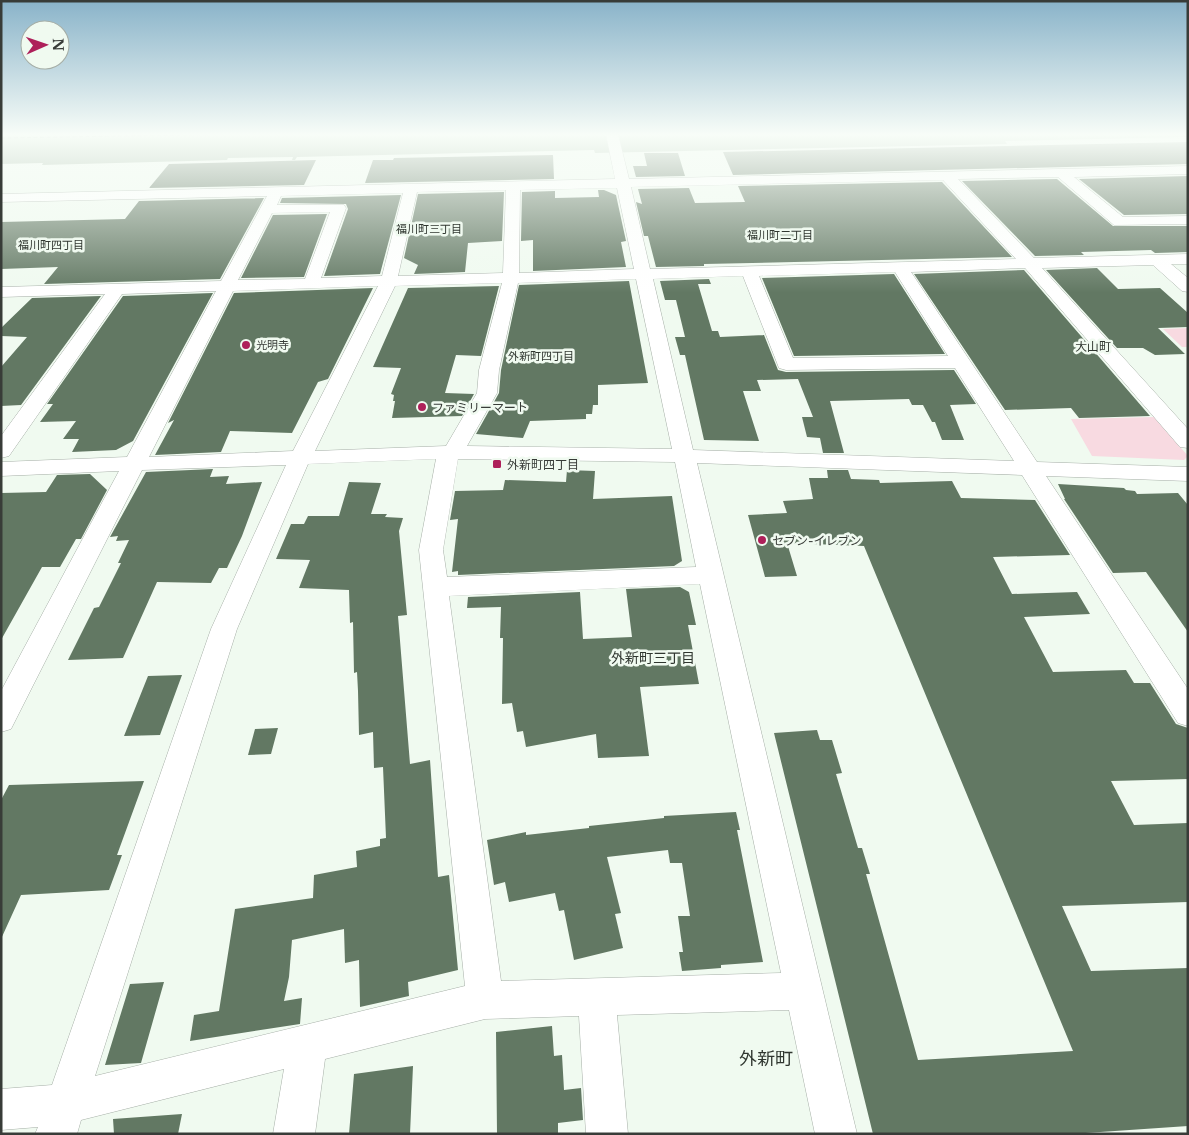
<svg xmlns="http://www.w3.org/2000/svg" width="1189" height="1135" font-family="'Libre Baskerville','Noto Sans JP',serif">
<rect width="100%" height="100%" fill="#f0faf0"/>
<path fill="#f8dae1" d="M1188 328V347H1182L1163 329Z
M1154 417 1188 456 1184 460 1092 456 1071 419Z"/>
<path fill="#9ab19b" d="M1 134H1188V137L1005 141 1007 144 595 153 594 150 297 157 295 160H292L293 157 228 158 227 160 42 165 43 163 1 164Z"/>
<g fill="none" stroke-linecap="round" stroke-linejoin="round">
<path stroke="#0f3414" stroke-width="1" stroke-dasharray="4 2.5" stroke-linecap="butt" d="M1 138 242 134"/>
</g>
<path fill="#627863" d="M1188 142V164L733 175 723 152Z
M644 153H678L685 176 636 177 633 166H647Z
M553 155 554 179 365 183 373 160H393L394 158Z
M316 160 304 185 149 188 169 164Z
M1188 176V214L1124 215 1079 179Z
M1057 179 1113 226H1188V252L1155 253 1151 250 1081 252 1084 255 1035 256 962 181Z
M942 182 1012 257 704 264V266L656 267 648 236H644L636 202 642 204 638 189 689 188 695 203 745 202 738 186Z
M598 190H604L616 195 626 241 621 242 626 267 533 271V240L521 241 522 192 555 191V198L599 197Z
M504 192 502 241 468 243 465 272 414 274 418 265 404 258 418 194Z
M401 195 380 274 324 276 348 209 346 204 280 203 282 198Z
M264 198 220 279 44 284 58 267 1 269V222L125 219 139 201Z
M327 214 304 277 241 278 273 215Z
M1097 268 1118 289 1160 288 1188 313V327L1158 328 1185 354 1155 355 1143 348H1117L1046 270Z
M1024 270 1150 416 1079 418 1071 408 1005 410 914 274Z
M894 274 945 354 794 356 762 278Z
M709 279 711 284H698L712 331H718L720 337 764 335 778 370 786 372 954 370 976 404 950 405 964 440H942L935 422H932L923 405H912L909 399 830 401 844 453H823L820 438 807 437 802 417H813L798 379 757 380 761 391H743L759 441 704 440 685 355H680L675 337H685L676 300H665L660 281Z
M629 281 648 383 598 385V405H593L592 414H586V419L530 421 523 438 476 434 499 393 501 370 519 285Z
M499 286 481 356 456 355 445 393 474 394 462 416 392 418 395 401H393L394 395 391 394 401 368 373 367 408 288Z
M373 288 328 379 318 382 292 433 230 431 221 452 155 455 174 420 168 423 234 293Z
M213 293 133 441 116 450 72 452 79 439H63L76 421 40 422 53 404H47L123 296Z
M101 296 21 405 1 406V367L27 337 1 336V328L32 298Z
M213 469 210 477 229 476 226 484 262 482 242 536 227 568H219L211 583 157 582 123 658 68 660 94 608 99 607 121 563H118L129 540 116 541 118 536 110 537 146 472Z
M567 470 595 471 593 499 672 496 682 561 674 566 458 575V571L452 572 458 519 450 520 455 491 503 490 505 480 566 482Z
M827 470H848L851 479 879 480 880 483 952 481 961 498 1035 500 1070 555 993 557 1012 594 1077 592 1090 614 1024 617 1053 672 1126 670 1134 683H1150L1176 724 1188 728V779L1111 781 1134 825 1188 823V902L1062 906 1091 971 1188 968V1126L1071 1134H873L774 733 817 730 820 740H832L842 773 836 774 858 848H862L870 874H866L918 1060 1073 1051 864 546 787 543 797 576 765 577 748 515 787 513 783 501 813 499 809 478H828Z
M90 474 107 490 81 539H76L60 567H42L1 640V493L46 492 57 475Z
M349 482 381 483 371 514H387L385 517 403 518 399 531 407 615 398 616 410 764 430 760 438 877 449 875 458 970 408 982 409 996 360 1007 359 960 345 963 344 929 292 940 289 977 284 1001 302 998 300 1024 190 1041 194 1015 219 1011 235 909 313 898 314 875 357 867 356 851 380 846V839L386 838 383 767 374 768 373 732 359 735 358 691 357 672 354 673 353 622 350 623 349 590 299 588 310 560 276 559 291 524H304L308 516H339Z
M1058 484 1124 488 1126 490 1135 491 1137 494 1178 493 1188 505V632L1146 572 1113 573 1064 499H1065Z
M680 587 689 592 696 625H688L699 684 640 687 649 756 598 758 596 734 526 747 523 731 517 732 512 703 502 704 503 638H500L501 607 467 608 468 597 580 592 583 639 632 637 626 589Z
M182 675 160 735 124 736 148 676Z
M278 728 271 754 248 755 255 729Z
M144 781 117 855H122L109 890 21 895 1 939V800L9 785Z
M736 812 740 830H737L763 962 721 965V968L682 971 679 952H683L678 916H690L682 863H670L668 850 607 857 621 913 615 914 623 948 574 960 564 910 559 911 555 893 509 902 505 882 494 885 487 840 526 832V835L589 828V826L664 818V816Z
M164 982 141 1063 105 1065 130 984Z
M552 1026 554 1056 562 1055 564 1090 581 1088 583 1120 558 1123V1134H497L496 1032Z
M413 1066 410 1134H349L354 1074Z
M182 1114 178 1134H114L113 1119Z"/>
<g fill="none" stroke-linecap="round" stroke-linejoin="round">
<g stroke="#a6afa7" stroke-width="1">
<path id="minor" d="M606 134H618L629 179 1188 166V174L1074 177 1123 217 1188 216V224L1114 225 1058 177 958 179 1034 258 1188 254V264H1171L1188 278V292L1182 291 1153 265 1042 268 1188 429V448L1180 447 1025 268 911 272 1037 462 1188 467V481L1046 476 1188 689V726L1178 723 1022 475 697 463 857 1134H815L789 1010 617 1015 628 1134H586L579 1016 485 1019 325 1059 315 1134H273L284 1069 81 1120 77 1134H35L38 1127 1 1130V1089L52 1085 211 629 286 465 142 470 11 729 1 732V691L119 471 1 476V462L127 457 216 291 122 294 9 456 1 458V436L105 294 1 297V287L221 281 267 196 1 202V194L615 179ZM943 180 1016 259 650 269 631 187ZM617 188 634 269 519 273 520 190ZM506 190 503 273 398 276 417 192ZM403 193 382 276 321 278 346 208 344 205H277L281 196ZM330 212 305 279 238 280 272 213ZM895 272 948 356 793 358 759 276ZM743 276 779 368 786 370 955 368 1014 461 693 450 653 279ZM636 279 672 449 467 446 497 393 499 370 518 283ZM502 283 479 370 477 393 446 446 315 451 395 286ZM378 286 293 451 149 457 233 291ZM436 459 419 550 465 986 95 1076 237 629 308 464ZM458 459 675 462 696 567 447 577 443 550ZM700 584 781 973 501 981 449 596Z"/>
</g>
<use href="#minor" fill="#fff" fill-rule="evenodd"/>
</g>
<linearGradient id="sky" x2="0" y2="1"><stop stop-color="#89b3c9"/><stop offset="0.46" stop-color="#f8fdf8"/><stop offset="1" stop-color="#f8fdf8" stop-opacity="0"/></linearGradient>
<rect width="1189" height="293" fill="url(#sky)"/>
<g fill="#ae205a" stroke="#f0faf0" stroke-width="2">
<circle cx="246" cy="345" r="5"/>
<circle cx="422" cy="407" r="5"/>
<rect x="492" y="459" width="10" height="10" rx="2.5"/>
<circle cx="762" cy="540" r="5"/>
</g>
<g text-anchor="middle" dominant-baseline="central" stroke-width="5" stroke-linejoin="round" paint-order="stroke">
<g font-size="11" fill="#2f362f" stroke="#f0faf0">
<text x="429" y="229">福川町三丁目</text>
<text x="780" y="235">福川町二丁目</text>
<text x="51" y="245">福川町四丁目</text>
<text x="541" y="356">外新町四丁目</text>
</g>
<g font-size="11" fill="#383c38" stroke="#f0faf0" text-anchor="start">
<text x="256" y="345">光明寺</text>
</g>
<g font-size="12" fill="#2f362f" stroke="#f0faf0">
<text x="1093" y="346">大山町</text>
</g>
<g font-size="12" fill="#383c38" stroke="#f0faf0" text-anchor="start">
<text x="432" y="407">ファミリーマート</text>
<text x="507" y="464">外新町四丁目</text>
<text x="772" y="540">セブン-イレブン</text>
</g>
<g font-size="14" fill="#2f362f" stroke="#f0faf0">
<text x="653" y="658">外新町三丁目</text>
</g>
<g font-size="18" fill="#2f362f" stroke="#f0faf0">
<text x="766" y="1059">外新町</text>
</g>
</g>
<rect width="1189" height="1135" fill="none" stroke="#383c38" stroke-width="5"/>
<g transform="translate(45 45) rotate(88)"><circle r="24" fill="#f0faf0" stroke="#a6aea6"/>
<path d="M0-4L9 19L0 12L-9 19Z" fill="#ae205a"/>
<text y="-8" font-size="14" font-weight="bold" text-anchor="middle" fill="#383c38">N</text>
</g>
</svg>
